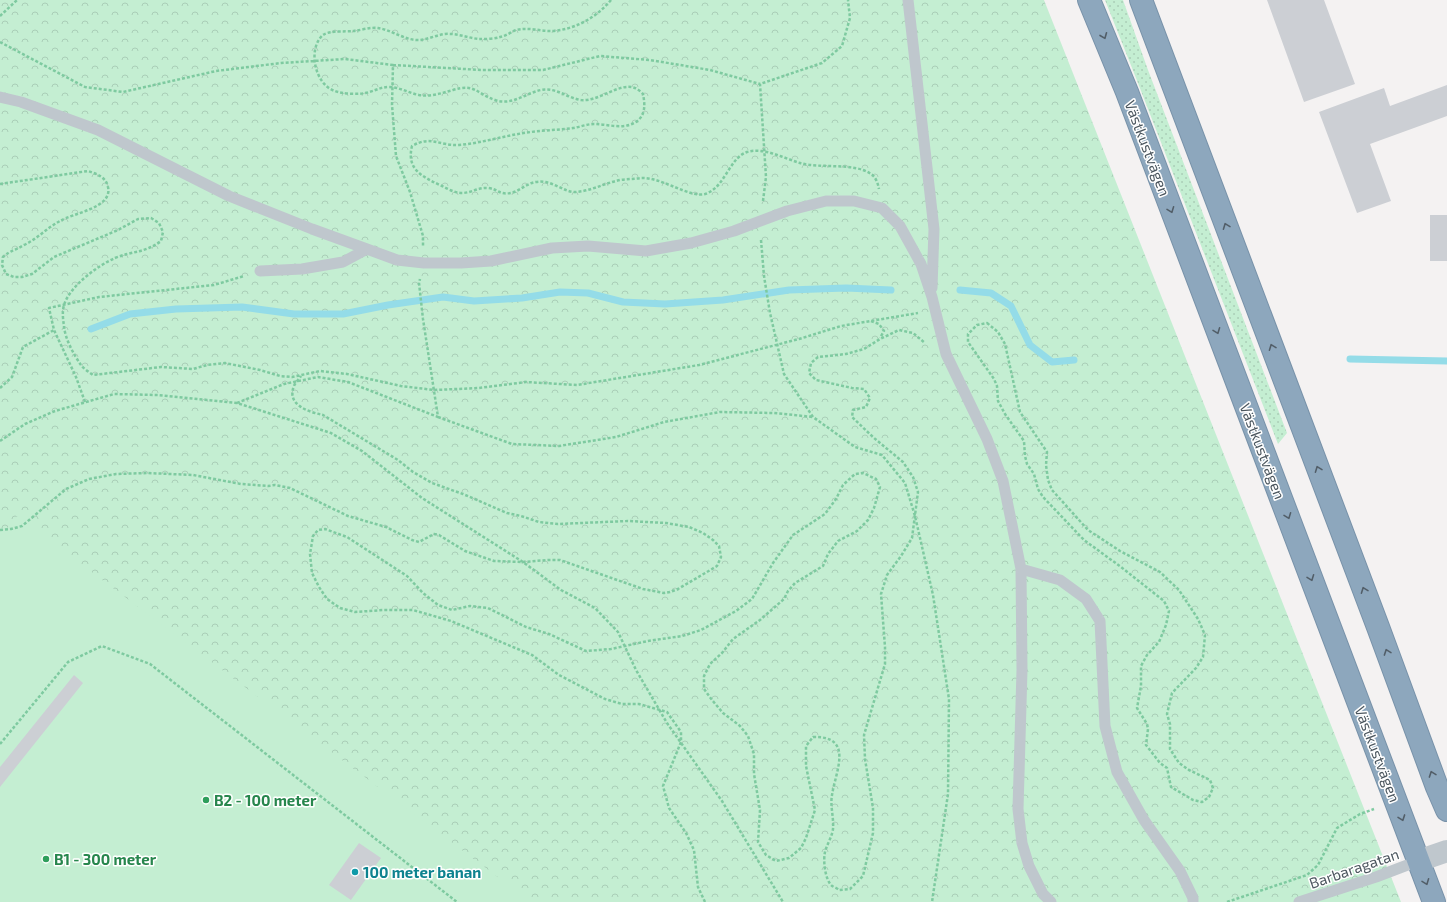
<svg xmlns="http://www.w3.org/2000/svg" width="1447" height="902" font-family="'Exo 2',sans-serif">
<defs>
<pattern id="grass-dots" width="8" height="8" patternUnits="userSpaceOnUse"><rect width="8" height="8" fill="#c4eed2"/><path d="M2 2h.1M6 6h.1" fill="none" stroke="#aaceb7" stroke-width="1.8" stroke-linecap="round"/></pattern>
<pattern id="park-crowns" width="20" height="18" patternUnits="userSpaceOnUse"><rect width="20" height="18" fill="#c4eed2"/><path d="M2 6a3 3 0 1 1 6 0M12 15a3 3 0 1 1 6 0" fill="none" stroke="#aaceb7"/></pattern>
</defs>
<rect width="100%" height="100%" fill="#f4f2f2"/>
<path fill="url(#grass-dots)" d="M1105 0H1123L1148 70 1287 433 1278 444 1136 78Z"/>
<path fill="url(#park-crowns)" d="M0 0H1044L1401 902H0Z"/>
<path fill="#c4eed2" d="M17 516 531 902H0V537Z"/>
<g fill="none" stroke-linecap="round" stroke-linejoin="round">
<path stroke="#94dce8" stroke-width="7" d="M960 290 991 293 1011 306 1030 345 1052 362 1074 360
M91 329 130 314 176 309 242 307 294 314H343L388 305 443 297 474 301 522 298 560 292 588 293 623 302 665 304 723 300 789 290 846 288 891 290
M1350 359 1447 361"/>
</g>
<path fill="#cccfd4" d="M1267 0H1324L1355 84 1304 102Z
M1447 85V116L1370 144 1391 201 1357 213 1319 112 1384 88 1390 106Z
M1430 215H1447V261H1430Z
M74 675 83 683 0 787V767Z
M359 843 381 858 351 900 329 885Z"/>
<g fill="none" stroke-linecap="round" stroke-linejoin="round">
<g stroke="#7892a9" stroke-width="24">
<path id="highway" d="M1089 0 1127 92 1434 902
M1141 0 1378 627 1437 787 1447 810"/>
</g>
<path stroke="#7ecaa0" stroke-width="2.5" stroke-dasharray="3 2" stroke-linecap="butt" d="M611 0C596 18 574 30 551 31 539 31 528 27 516 30 511 32 506 36 500 37 494 39 485 39 479 39 468 38 457 33 445 34 436 35 427 40 418 40 404 40 392 30 378 28 371 27 361 30 354 31 345 32 330 30 323 35 307 49 315 85 335 91 342 94 362 95 369 92 377 90 381 87 389 87 399 87 409 93 419 95 431 97 442 93 453 90 475 83 477 94 495 100 512 106 526 93 541 90 556 87 567 98 581 100 599 102 619 82 635 88 638 89 641 92 643 94 645 104 646 115 636 122 623 130 608 124 594 124 587 124 580 127 573 128 559 130 545 130 531 132 506 135 483 143 459 145 439 146 431 135 412 146 406 170 423 177 442 186 448 189 455 193 462 193 471 193 479 187 488 188 498 189 499 195 511 193 520 191 527 183 536 182 552 179 564 193 576 192 591 191 605 183 620 180 627 179 634 179 641 178 662 177 689 198 705 194 725 188 729 158 747 152 764 147 783 158 800 163 820 169 854 162 871 174 876 177 878 184 879 189
M0 16 17 0
M0 42 85 87 123 92 216 71 281 63 345 59 393 65 392 105 396 156 410 192 423 236V247
M393 65 482 70H543L600 56 650 60 710 70 760 84
M0 184 88 171C97 174 106 177 108 187 113 208 73 213 60 221 47 228 37 239 24 245 16 250 11 250 3 257L2 265 6 274 14 277H22L32 274 54 257 118 230 138 219 151 218 159 223 163 232 161 241C145 253 132 251 115 258 97 266 70 286 64 305 62 312 63 319 64 326 65 339 74 355 81 365 84 369 89 372 93 375L161 367 193 369 207 365 225 363 260 370 280 376 292 377 320 371 347 374 401 386 434 390 479 388 526 382 577 385 699 365 799 339 841 326 918 313
M763 201 766 177 760 84 822 63 842 46 850 18 848 0
M761 240 764 276 770 313 784 374 813 417 855 447 882 455 905 483 915 516 933 595 949 699 948 794 932 902
M871 321 879 324 884 331 880 338
M987 323 998 332 1005 344 1020 412 1047 452 1046 465 1048 480 1052 490 1088 530 1120 551 1160 572 1179 590 1198 619 1205 635 1203 657 1196 668 1172 693 1167 714 1170 724V749L1179 763 1189 770 1210 780 1213 788 1209 797 1202 802 1193 800 1171 787 1167 768 1160 763 1146 745 1148 729 1147 724 1137 708 1141 686V666L1147 655 1159 642 1166 625 1169 611 1164 601 1121 567 1084 540 1043 497 1038 489 1034 474 1027 464 1025 456 1024 441 1005 414 998 401 997 386 994 379 968 342V334L977 325Z
M0 388 12 377 23 347 54 330
M85 402 76 377 54 330 49 308 99 297 214 285 244 276
M237 403 284 384 318 377 348 382 438 417 423 319 419 283 420 279
M438 417 512 444 559 446 616 437 664 422 720 412 774 413 813 417
M0 441 25 424 55 411 114 394 158 395 237 403 331 433 362 451 422 498 523 562 561 590 595 608 618 632 636 670 667 723 722 801 783 902
M0 530 11 529 22 526 66 489 89 479 116 474 148 473 193 475 241 484 268 486 275 485 290 488 348 516 386 527 412 540 419 542 434 534 439 535 465 551 494 561 523 562 548 560H560L643 589 664 593 670 592 678 589 712 569 717 566 721 557 719 546 713 540 703 533 689 527 666 523 628 521 558 524 539 522 521 516 507 513 463 494 432 483 413 472 398 460 323 415C309 412 286 405 294 386 295 383 299 379 301 376
M0 744 68 662 102 646 150 664 457 902
M705 902 698 887 694 850 686 833 669 808 663 786 681 742V732L667 712 639 704H622L605 699 559 675 532 655 451 621 413 610H384L355 612 340 608 327 599 319 587 312 573 310 554 313 536 318 530 325 529 347 537 407 576 423 593 438 605 452 610 470 606 488 608 526 627 549 634 586 651 611 649 648 641 682 636 701 630 736 611 752 599 773 563 793 535 825 514 836 499 843 485 855 474 863 473 876 479 880 487 874 508 868 520 857 531 838 541 828 554 823 566 795 583 788 591 784 599 760 620 733 639 722 653 710 664 704 676V689L712 700 723 713 740 726 748 736 754 754V774L760 810 758 842 766 855 776 861 789 858 801 848 806 838 815 810 806 766V746L813 737C854 736 836 770 832 795 830 806 834 818 833 829 832 837 827 844 825 852 823 861 825 878 831 885 833 887 837 888 839 890L850 889 863 876 873 833V808L865 759 864 735 885 664V647L881 594 887 575 901 556 912 538 918 492 913 477 903 462 874 438 852 417 853 410 866 407 870 398 864 389 852 388 816 380 809 373 811 363 818 357 846 354 864 349 880 339 899 330 913 333 925 343
M1227 902 1307 875 1318 865 1337 828 1360 814 1374 809"/>
<path stroke="#bfc7cd" stroke-width="11" d="M908 0 934 229 932 288
M0 97 21 102 98 130 229 196 312 229 397 260 424 263H461L491 261 552 248 588 246 646 251 691 243 734 231 787 211 826 201H854L882 208 900 226 921 264 932 297 946 354 987 439 1003 481 1021 569 1022 670 1018 809 1022 843 1029 866 1043 894 1051 902
M260 271 302 269 343 262 367 249
M1021 569 1060 580 1086 599 1100 621 1105 726 1117 772 1144 820 1180 871 1193 898V902
M1299 902 1376 877 1418 861"/>
<path stroke="#bfc7cd" stroke-width="22" d="M1418 861 1447 851"/>
<use href="#highway" stroke="#8da7bd" stroke-width="22"/>
</g>
<defs><path id="oneway-chevron" d="M-2-3.5L2.5 0L-2 3.5" fill="none" stroke-width="1.6" stroke-linecap="round" stroke-linejoin="round"/></defs>
<g stroke="#525e68">
<use href="#oneway-chevron" transform="translate(1104 36) rotate(68)"/>
<use href="#oneway-chevron" transform="translate(1171 210) rotate(69)"/>
<use href="#oneway-chevron" transform="translate(1226 226) rotate(-111)"/>
<use href="#oneway-chevron" transform="translate(1217 331) rotate(69)"/>
<use href="#oneway-chevron" transform="translate(1272 347) rotate(-111)"/>
<use href="#oneway-chevron" transform="translate(1318 469) rotate(-111)"/>
<use href="#oneway-chevron" transform="translate(1288 516) rotate(69)"/>
<use href="#oneway-chevron" transform="translate(1311 578) rotate(69)"/>
<use href="#oneway-chevron" transform="translate(1364 590) rotate(-111)"/>
<use href="#oneway-chevron" transform="translate(1387 652) rotate(-110)"/>
<use href="#oneway-chevron" transform="translate(1432 774) rotate(-110)"/>
<use href="#oneway-chevron" transform="translate(1402 818) rotate(70)"/>
<use href="#oneway-chevron" transform="translate(1426 882) rotate(69)"/>
</g>
<g fill="#2e9e5b" stroke="#fff" stroke-width="1.5">
<circle cx="206" cy="800" r="4"/>
<circle cx="46" cy="859" r="4"/>
</g>
<circle fill="#0f9aa8" stroke="#fff" stroke-width="1.5" cx="355" cy="872" r="4"/>
<g text-anchor="middle" dominant-baseline="central" stroke-width="3" stroke-linejoin="round" paint-order="stroke">
<g font-size="15" fill="#4b565e" stroke="#fff">
<text transform="translate(1148 148) rotate(69)">Västkustvägen</text>
<text transform="translate(1263 451) rotate(69)">Västkustvägen</text>
<text transform="translate(1378 754) rotate(69)">Västkustvägen</text>
<text transform="translate(1354 868) rotate(-19)">Barbaragatan</text>
</g>
<g font-size="15" font-weight="bold" fill="#27864d" stroke="#fff" text-anchor="start">
<text x="214" y="800">B2 - 100 meter</text>
<text x="54" y="859">B1 - 300 meter</text>
</g>
<g font-size="15" font-weight="bold" fill="#0d838f" stroke="#fff" text-anchor="start">
<text x="363" y="872">100 meter banan</text>
</g>
</g>
</svg>
